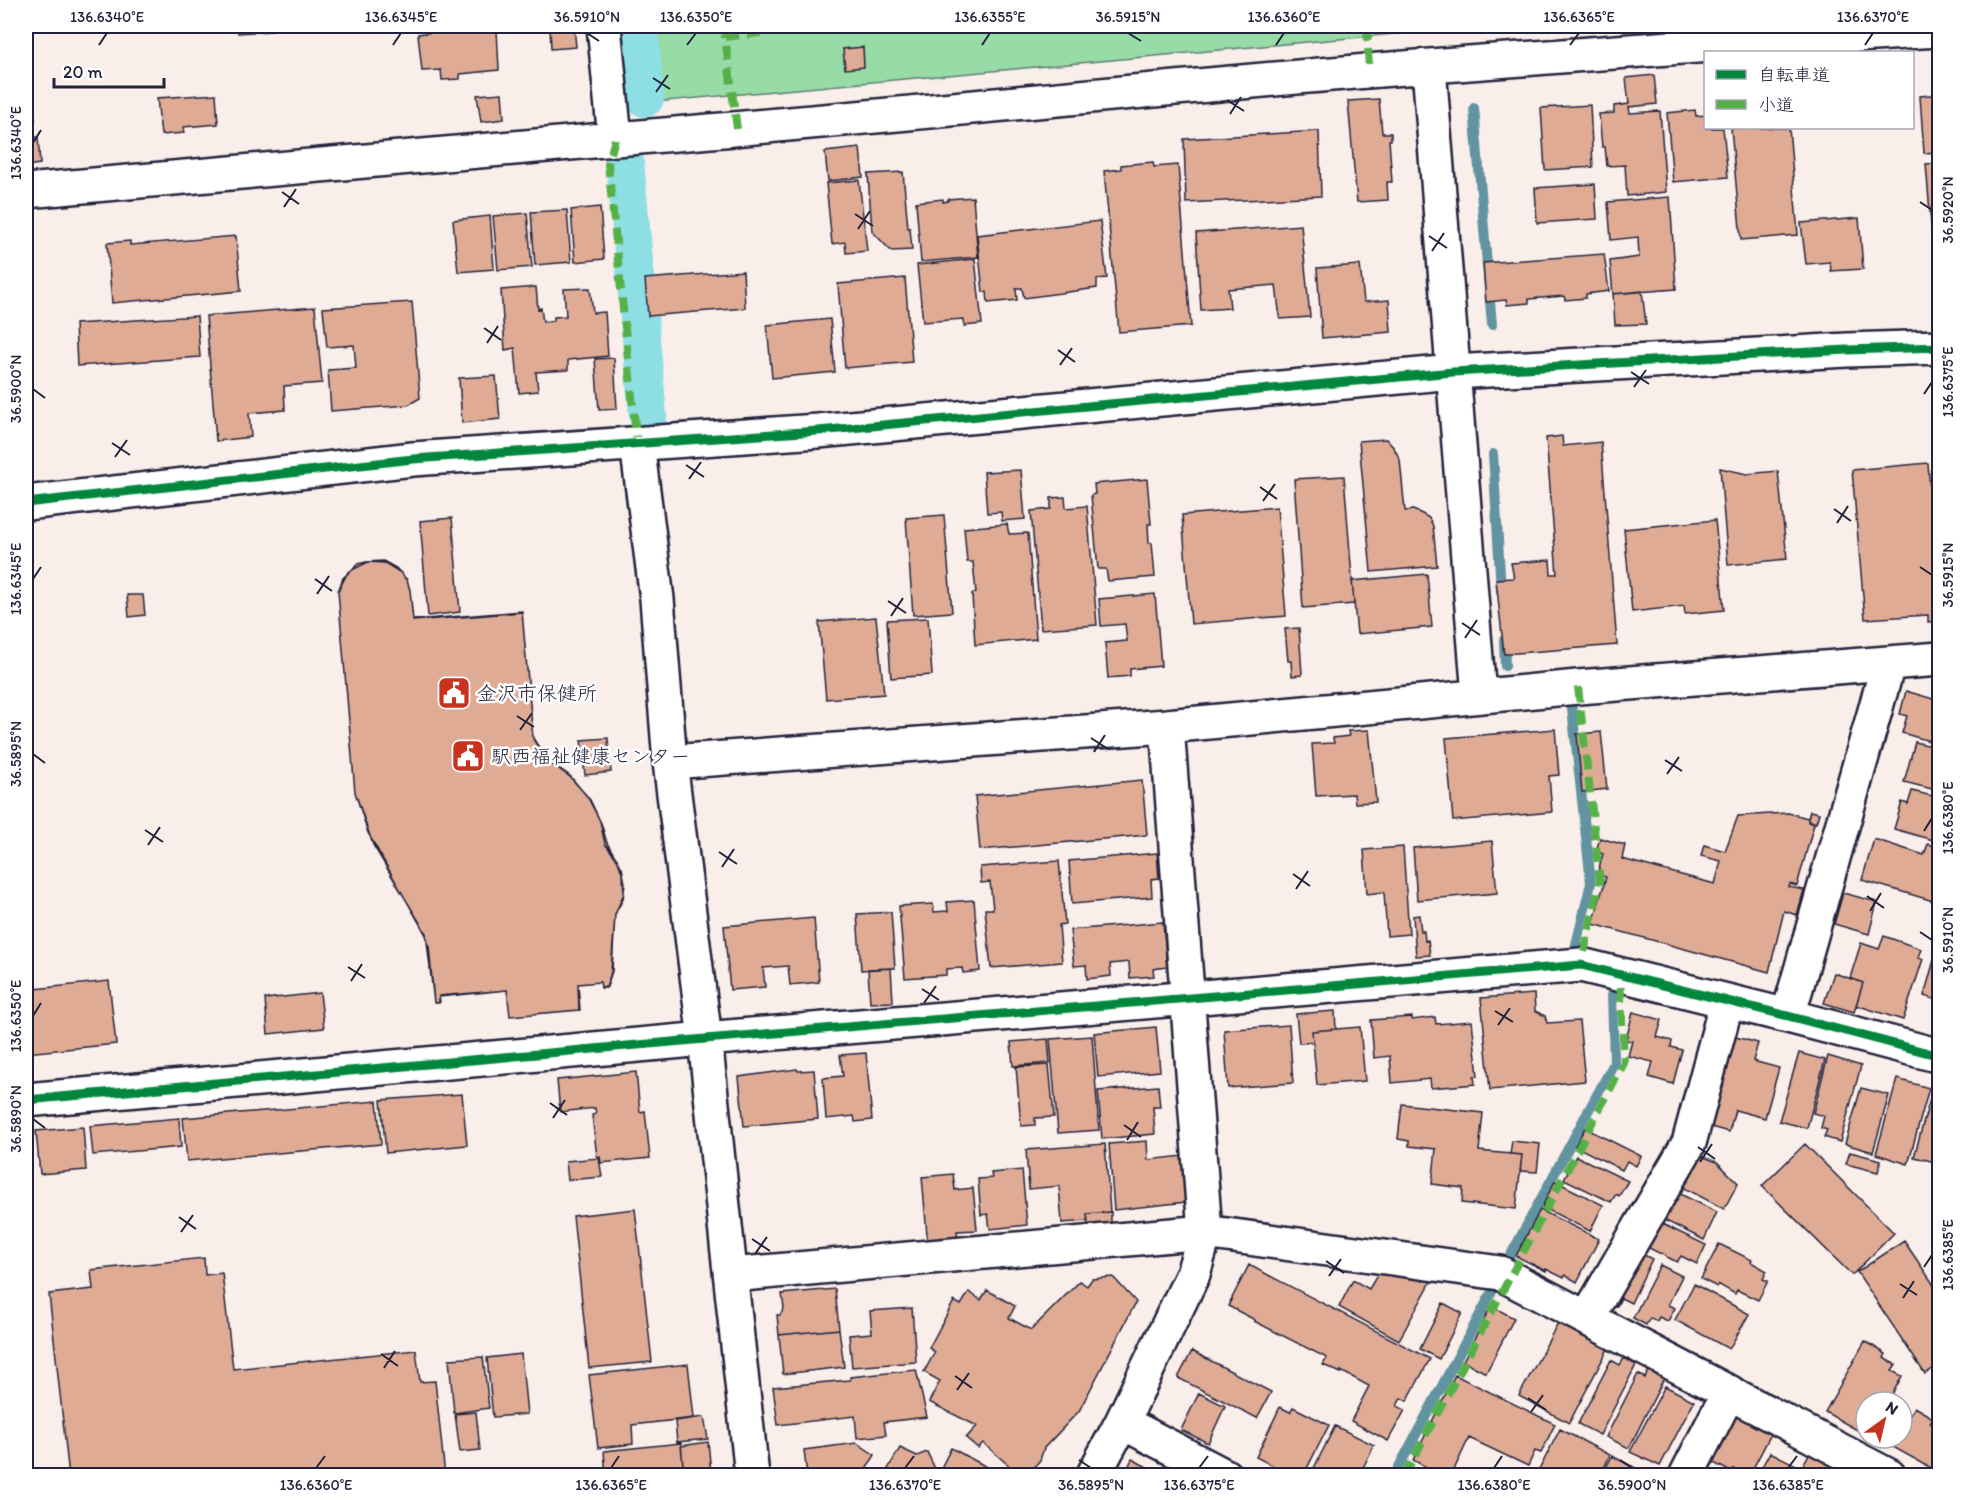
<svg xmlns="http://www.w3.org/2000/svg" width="1965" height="1501" font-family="Itim,'Klee One',sans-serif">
<rect width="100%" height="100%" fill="#f9eeea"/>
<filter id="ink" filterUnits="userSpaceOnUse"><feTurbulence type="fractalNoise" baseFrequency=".0167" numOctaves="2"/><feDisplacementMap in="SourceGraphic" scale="12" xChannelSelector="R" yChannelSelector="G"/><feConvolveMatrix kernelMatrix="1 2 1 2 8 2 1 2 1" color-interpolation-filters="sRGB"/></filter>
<g filter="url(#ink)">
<path fill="#97dba7" stroke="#5c7e71" stroke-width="1.5" d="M648 26H1470V27L655 102Z"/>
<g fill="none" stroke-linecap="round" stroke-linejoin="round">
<path stroke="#6293a0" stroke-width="10" d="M1474 108 1492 325
M1493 454 1501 591
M1504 640 1505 666
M1571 699 1591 883 1573 957
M1507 1262 1614 1063 1612 994
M1394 1476 1494 1288"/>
<path stroke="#8ddfe4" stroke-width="38" d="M639 26 645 98
M625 162 648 416"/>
</g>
<path fill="#e0ab95" stroke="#22223b" stroke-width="1.5" d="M237 26H270L271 31 238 33Z
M494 26 495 30H497L499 70 460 74V79L442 80 441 70 422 71 418 34 434 32 433 29Z
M550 26H574L576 47 551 49Z
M863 47 864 67 845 69 843 49Z
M1654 75 1657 104 1629 107 1630 113 1660 111 1666 192 1627 196 1625 165 1607 166 1605 147H1602L1599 114 1614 113V106L1629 104 1626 78Z
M32 90 35 121 26 122V91Z
M502 93 504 119 481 122 477 95Z
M216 94 218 124 183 127 184 133 161 135 157 98Z
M1940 94V152L1924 153 1920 96Z
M1379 99 1382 133H1391V140H1389L1392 182H1387L1388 200 1357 202 1348 101Z
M1590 105 1593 167 1545 170 1541 108Z
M1695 110 1696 116 1706 115V128H1723L1728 177 1673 182 1667 113Z
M1731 128H1789L1798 235 1741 240Z
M1319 131 1321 196 1186 203 1184 139Z
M38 137 40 164 26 166V138Z
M860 148 863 177 828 181 825 152Z
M1153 162 1154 167 1178 165 1191 326 1119 332 1104 171 1121 169V165Z
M1940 163V261L1934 262 1926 164Z
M903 172 908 228H910L912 250 891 251 872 231 868 174Z
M859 180 867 251 846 253 845 242 832 244 826 183Z
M1595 184 1597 219 1537 223 1535 188Z
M973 197 978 257 921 262 916 202 943 199V202L948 201V199Z
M1670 197 1676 289 1613 294 1610 261 1639 257 1638 237 1611 240 1608 202Z
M600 207 604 259 575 262 571 210Z
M567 210 571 262 535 265 531 212Z
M527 213 532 267 498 270 493 216Z
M490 216 494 269 458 272 453 220Z
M1859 218 1863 269 1831 271 1830 262 1806 264 1801 223Z
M1100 221 1107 278 1097 279V288L1024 298 1022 288H1016L1017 300 988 303 987 292H983L977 235Z
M1301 225 1310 317 1280 319 1276 285 1228 289 1230 308 1201 310 1196 233Z
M236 236 241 291 112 303 107 243 130 241V245Z
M1604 254 1609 291 1586 294V298L1565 300 1564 296 1529 299V303L1507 305 1506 300 1486 302 1483 263Z
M975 259 982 324 964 326 963 319 923 322 917 265Z
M1360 265 1364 302 1389 300 1391 332 1322 338 1317 268Z
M743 271 745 308 648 316 645 279Z
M905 278 912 362 845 368 838 284Z
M536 287 538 309 541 308 543 322 554 321V317L566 316 564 289 590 288 593 313 605 312 608 356 568 360V370L536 372 538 391 519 393 515 348 505 350 501 290Z
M1642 291 1646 324 1615 325 1613 294Z
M412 302 420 398 408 405 331 411 328 370 356 368 354 345 327 347 323 308Z
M315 307 322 383 284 386 285 410 249 413 251 437 216 441 206 316Z
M197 316 200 357 77 366 75 324Z
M830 319 835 372 772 378 767 325Z
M614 358 617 409 599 410 595 359Z
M496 376 500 419 462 423 459 378Z
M1562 436 1563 446 1601 442 1617 645 1504 654 1496 579 1514 578 1511 563 1550 560 1551 574H1557L1546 438Z
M1386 439 1394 448 1400 460 1405 511 1413 510 1422 514 1429 518 1433 526 1437 566 1371 572 1359 441Z
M1928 463 1940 621 1928 622V615L1865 619 1852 470Z
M1720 468 1747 474 1778 471 1787 559 1728 565Z
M1021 470 1025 519 1002 521 1001 512 987 513 984 472Z
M1344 476 1354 604 1303 608 1294 479Z
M1147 479 1151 524H1148L1149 543H1152L1155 577 1108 581 1106 569H1098L1091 495 1095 494 1094 484Z
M1065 497 1066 508 1087 506 1097 625 1041 629 1031 511 1051 509V498Z
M1277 507 1286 616 1191 624 1182 515Z
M944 515 952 612 913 615 906 518Z
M452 518 460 612 428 616 420 521Z
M1715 520 1724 610 1685 614 1684 606 1632 612 1624 529Z
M1007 524 1009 534 1028 533 1036 639 975 645 972 594 976 593 973 562H967L964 528Z
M383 561 396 568 407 580 410 590 413 620 522 611 533 738 546 759 570 776 590 800 601 823 607 843 622 868 625 883 623 899 615 914 612 971 607 987H601L600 982 578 984 580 1010 510 1016 507 990 439 996 440 1002 434 1003 426 933 373 845 355 792 338 591 343 578 358 564 366 562Z
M368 562 385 563 401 573 407 581 410 590 413 621 522 612 533 739 546 760 570 777 587 796 600 821 605 844 617 859 623 875 624 893 615 915 611 972 606 988H601L600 982 578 984 579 1010 510 1016 507 990 439 997V1003H434L429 946 426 935 368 833 355 792 338 591 348 572Z
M1427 574 1432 627 1357 634 1352 581Z
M1155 594 1161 666 1130 669V676L1108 678 1105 643 1127 641 1125 624 1101 626 1099 599Z
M127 595H143L145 615 129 617Z
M876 617 884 694 826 699 819 622Z
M928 618 932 675 891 678 887 620Z
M1299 628 1302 675 1292 676 1291 661H1288L1285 629Z
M1906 691 1940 701V744L1902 733 1907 716 1900 714Z
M1555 729 1559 775 1549 776 1552 812 1453 821 1446 738Z
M1369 730 1376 802 1355 803 1354 794 1316 796 1312 744 1334 743 1333 738 1349 736 1348 731Z
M1601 732 1607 789 1582 792 1577 734Z
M608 738 611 772 585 775 581 740Z
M1915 742 1940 748V791L1904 782Z
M1142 780 1147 835 980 850 975 796Z
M1912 791 1940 798V842L1894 829 1902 802 1908 804Z
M1810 811 1819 813 1816 823 1808 820V822L1814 824 1797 886 1790 884 1789 887 1804 890 1797 915 1784 911 1769 972 1593 924 1606 877 1597 875 1603 854 1596 851 1600 838 1625 845 1622 859 1715 884 1721 861 1701 856 1704 845 1725 851 1738 816 1788 813 1808 818Z
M1874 839 1924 855 1928 844 1940 848V903L1862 880Z
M1492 841 1497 893 1417 900 1413 848Z
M1403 847 1409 934 1387 936 1384 892 1367 894 1364 850Z
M1157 853 1159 878 1151 879 1152 897 1072 904 1069 861Z
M1059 861 1065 924 1059 925 1062 962 991 968 985 909H993L990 882 981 883 980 867Z
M1843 893 1877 902 1869 934 1834 924Z
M974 900 980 971 963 973 962 968 946 969V975L905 978 899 906 933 904 934 912 948 911 947 902Z
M891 912 895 968 861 970 857 914Z
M1419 915 1421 931H1424L1425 941 1428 940 1430 955 1416 956 1413 916Z
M814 918 819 982 790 985 788 966 763 968 765 987 730 990 724 926Z
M1163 922 1167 967 1153 969 1154 976 1130 978 1129 962 1110 964 1111 976 1087 979 1086 965 1074 966 1070 930Z
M1884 936 1921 949 1918 958 1923 959 1903 1020 1856 1005 1863 983 1850 978 1861 943 1879 949Z
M1937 949 1940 950V1001L1924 996Z
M891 968 893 1002 870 1003 868 969Z
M1834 973 1863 983 1854 1012 1824 1003Z
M109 981 116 1044 26 1053V990Z
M320 993 324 1028 268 1034 265 999Z
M1534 994 1535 1011 1545 1016 1547 1023 1579 1021 1585 1081 1490 1090 1481 998Z
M1335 1011 1336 1029 1312 1031 1313 1042 1299 1043 1296 1014Z
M1633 1012 1662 1020 1657 1037 1672 1041 1671 1047 1682 1050 1673 1084 1649 1077 1653 1062 1628 1056 1632 1041 1626 1040Z
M1412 1017V1020L1435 1017 1436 1024 1472 1021 1478 1076H1474L1475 1084 1431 1088 1430 1079 1392 1083 1390 1056 1374 1058 1371 1020Z
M1412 1017V1020L1435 1017 1436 1024 1472 1021 1478 1076H1474L1475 1084 1431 1088 1430 1079 1392 1083 1390 1056 1374 1058 1371 1020Z
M1289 1025 1293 1083 1228 1088 1224 1030Z
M1156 1027 1160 1071 1098 1077 1094 1033Z
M1360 1027 1365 1081 1317 1085 1312 1031Z
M1092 1036 1099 1130 1058 1133 1050 1039Z
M1732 1036 1758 1043 1753 1061 1779 1068 1765 1118 1735 1110 1729 1132 1696 1123Z
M1048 1039 1050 1063 1013 1066 1011 1042Z
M866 1053 872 1120 855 1122 854 1116 826 1119 823 1078 843 1076 840 1055Z
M1799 1053 1825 1060 1807 1128 1779 1121Z
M1828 1056 1861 1066 1840 1142 1824 1137 1827 1130 1821 1128 1824 1116 1813 1113Z
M1049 1065 1054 1117 1035 1118V1125L1021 1126 1016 1067Z
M797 1069 798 1071 814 1070 818 1119 744 1126 739 1077Z
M636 1072 640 1112 645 1111 650 1158 601 1163 600 1157H597L592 1115 596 1114 595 1108 560 1112 557 1080Z
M1897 1079 1929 1088 1908 1164 1876 1154Z
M1158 1086 1160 1107H1153L1155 1134 1102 1139 1098 1091Z
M1861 1088 1889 1095 1873 1152 1845 1144Z
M1933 1088 1940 1090V1163L1914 1157Z
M462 1094 467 1145 386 1153 381 1100Z
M377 1101 381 1144 187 1161 183 1118Z
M1402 1104 1483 1113 1479 1151 1522 1155 1516 1209 1462 1203 1463 1188 1432 1184 1436 1149 1409 1146V1141L1398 1139Z
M179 1118 181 1147 93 1155 90 1126Z
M83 1127 86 1170 40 1174 36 1131Z
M1585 1128 1641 1156 1636 1166 1627 1161 1622 1170 1575 1146Z
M1147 1141 1148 1160 1183 1156 1186 1202 1114 1210 1109 1144Z
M1512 1141 1540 1144 1537 1172 1520 1171 1522 1155 1510 1154Z
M1105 1144 1110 1212 1087 1214 1088 1221 1062 1223 1059 1186 1029 1189 1026 1150Z
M1805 1144 1894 1233 1852 1275 1762 1186Z
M1689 1151 1717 1162 1738 1183 1724 1209 1673 1182Z
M1850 1152 1881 1160 1878 1172 1846 1164Z
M1576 1156 1628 1181 1619 1196 1616 1194 1611 1202 1564 1179Z
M599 1158 602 1177 568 1180 566 1161Z
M1022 1170 1027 1225 990 1229 988 1214 981 1215 978 1179 992 1178 991 1173Z
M953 1174 955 1190 973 1188 977 1230 957 1231 958 1243 928 1246 922 1177Z
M1555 1181 1603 1205 1590 1231 1542 1207Z
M1670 1189 1717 1212 1704 1240 1656 1216Z
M635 1209 652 1362 589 1368 573 1216Z
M1540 1210 1599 1239 1577 1282 1565 1275 1564 1278 1546 1269V1271L1516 1256Z
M1111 1212V1228L1088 1230 1087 1214Z
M1658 1222 1706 1245 1697 1264 1681 1256 1677 1262 1647 1247Z
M1904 1241 1940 1294V1364L1925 1374 1857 1272Z
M1719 1244 1752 1260 1751 1262 1767 1271 1763 1279 1768 1281 1758 1300 1737 1290 1735 1294 1718 1284 1717 1287 1701 1279Z
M1630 1248 1652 1259 1631 1303 1621 1298 1617 1306 1604 1300Z
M204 1258 205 1275 222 1273 233 1369 416 1350 420 1382 435 1381 445 1476H69L49 1294 93 1289 91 1270Z
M1249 1265 1430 1359 1407 1401 1401 1398 1397 1406 1405 1410 1388 1441 1351 1421 1369 1386 1341 1371V1373L1323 1365 1327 1358 1254 1321 1255 1320 1228 1306Z
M1660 1265 1682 1276 1668 1305 1675 1308 1668 1321 1659 1317 1657 1321 1650 1318 1646 1325 1633 1318Z
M1379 1272 1432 1280 1399 1340 1339 1307 1353 1280 1369 1289Z
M1113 1277 1136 1302 1079 1411 1044 1448 1040 1460 1027 1476H1021L983 1443 978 1448 966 1438 977 1426 929 1402 940 1381 924 1372 935 1352 929 1348 954 1301 961 1305 969 1292 981 1300 987 1290 1015 1306 1009 1318 1031 1330 1080 1281 1087 1286 1092 1279Z
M1694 1284 1749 1314 1729 1349 1675 1320Z
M835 1289 839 1329 779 1335 777 1315H780L784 1308 782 1294Z
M1443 1303 1462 1313 1439 1359 1420 1349Z
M1491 1306 1514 1318 1486 1373 1463 1361Z
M912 1308 916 1362 852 1367 849 1335 872 1333 870 1311Z
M1559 1321 1609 1347 1569 1423 1519 1396Z
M839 1329 844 1367 783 1374 779 1335Z
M1865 1341 1886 1354 1884 1358 1896 1365 1892 1371 1902 1376 1888 1402H1866V1435L1825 1412Z
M1192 1351 1271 1392 1257 1418 1178 1378Z
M521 1354 527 1414 493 1417 487 1358Z
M483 1357 489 1408 454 1413 449 1359Z
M1624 1358 1636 1365 1600 1435 1578 1424 1611 1360 1620 1365Z
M688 1364 694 1418 632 1425 633 1444 598 1448 589 1375Z
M1650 1368 1665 1376 1629 1448 1606 1437 1638 1374 1645 1378Z
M916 1370 927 1417 884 1422 886 1435 857 1438 855 1416 778 1425 773 1387 850 1380V1377Z
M1455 1375 1555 1424 1541 1453 1535 1451 1528 1466 1469 1438 1451 1476H1443L1413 1460Z
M1665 1386 1694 1401 1660 1466 1630 1452Z
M1199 1393 1225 1406 1208 1443 1181 1430Z
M1280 1407 1290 1412 1293 1407 1329 1425 1303 1476H1293L1256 1457Z
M1914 1407 1933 1418 1930 1423 1940 1428 1936 1437 1940 1439V1452L1931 1468 1893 1447 1898 1438H1902V1430Z
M476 1412 480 1450 460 1452 455 1414Z
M1733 1412 1772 1432 1749 1476 1733 1469 1731 1472 1708 1460Z
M704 1417 708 1439 677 1442 675 1421Z
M1335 1426 1374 1445 1359 1476H1310Z
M1560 1429 1610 1455 1600 1476H1540L1537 1474Z
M708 1442 711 1472 684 1474 681 1446Z
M681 1443 684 1476H606L604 1451Z
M857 1443 875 1455 862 1476H807L804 1450Z
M1813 1447 1867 1476H1797Z
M900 1448 917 1456 927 1452 936 1471 933 1476H884Z
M951 1448 1004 1476H937Z
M1770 1452 1796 1465 1791 1476H1757Z
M1612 1456 1651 1476H1602Z
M1132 1459 1164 1476H1124Z"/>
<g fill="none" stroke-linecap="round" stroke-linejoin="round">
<g stroke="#22223b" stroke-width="38">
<path id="street" d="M1429 68 1479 696
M615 139C866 119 1116 92 1367 71 1557 56 1748 41 1940 30
M26 191 615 139 604 26
M637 444 657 599 670 762 705 1039 752 1476
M670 762 1167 726 1578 687 1940 659
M1788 1016 1888 665
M705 1039 1581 965 1788 1016 1940 1056
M731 1275 1205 1232 1500 1273 1889 1476
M1587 1318 1689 1143 1727 1001
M1122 1422 1225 1476
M1093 1476 1122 1422 1193 1274 1205 1232 1167 726
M1686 1476 1729 1392"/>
</g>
<g stroke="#22223b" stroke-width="38">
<path id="secondary" d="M26 503 413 459 818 431 1453 372 1847 350 1940 347
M26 1100 705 1039"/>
</g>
<use href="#street" stroke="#fff" stroke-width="33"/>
<use href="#secondary" stroke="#fff" stroke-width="33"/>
<path stroke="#55b146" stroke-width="8" stroke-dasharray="15 8" stroke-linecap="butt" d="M1367 26 1369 71
M737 129 725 37 820 26
M615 139 608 164 637 444
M1578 687 1600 882 1581 965
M1404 1476 1624 1063 1620 975"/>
<g stroke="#fff" stroke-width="13">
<path id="cycleway" d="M26 503 413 459 818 431 1453 372 1847 350 1940 347
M26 1100 705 1039 1581 965 1788 1016 1940 1056"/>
</g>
<use href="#cycleway" stroke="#00873e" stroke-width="9"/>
</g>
</g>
<path fill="none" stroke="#22223b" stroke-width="2" d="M587 33 599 41M1128 33 1141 41M99 45 107 33M393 45 401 33M687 45 696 33M982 45 990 33M1276 45 1284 33M1570 45 1579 33M1865 45 1873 33M653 78 670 89M656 92 668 75M1227 100 1244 111M1230 114 1241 97M33 143 41 130M282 192 299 204M1920 202 1932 210M284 207 296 189M855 214 873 226M858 229 870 211M1429 236 1447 248M1432 251 1444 233M484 328 501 340M487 343 498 326M1058 350 1075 362M1060 365 1072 348M1631 372 1649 384M1634 387 1646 370M33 389 45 398M1924 394 1932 382M112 443 130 455M115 457 127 440M686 465 704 477M689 479 701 462M1260 487 1277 499M1263 501 1275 484M1834 509 1851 521M1837 523 1848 506M1920 567 1932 575M33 579 41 567M315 579 332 591M317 594 329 576M888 601 906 613M891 616 903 598M1462 623 1480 635M1465 638 1477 620M517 716 534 727M520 730 532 713M1091 738 1108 749M1094 752 1105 735M33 754 45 763M1665 760 1682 771M1667 774 1679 757M145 830 163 842M1924 831 1932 818M148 845 160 827M719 852 737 864M722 867 734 849M1293 874 1310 886M1296 889 1308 871M1867 896 1884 908M1870 911 1881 893M1920 932 1932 940M348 967 365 978M351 981 362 964M922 989 939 1000M924 1003 936 986M1495 1011 1513 1022M33 1016 41 1003M1498 1025 1510 1008M550 1103 567 1115M553 1118 565 1100M33 1119 45 1128M1124 1125 1141 1137M1127 1140 1138 1122M1698 1147 1715 1159M1700 1162 1712 1144M179 1217 196 1229M181 1232 193 1215M752 1239 770 1251M755 1254 767 1237M1326 1261 1344 1273M1924 1267 1932 1255M1329 1276 1341 1259M1900 1284 1917 1295M1903 1298 1914 1281M381 1354 398 1366M384 1368 395 1351M955 1376 972 1388M957 1390 969 1373M1528 1398 1546 1410M1531 1412 1543 1395M1079 1460 1091 1468M1620 1460 1632 1468M316 1468 325 1456M611 1468 619 1456M905 1468 914 1456M1199 1468 1208 1456M1494 1468 1502 1456M1788 1468 1797 1456"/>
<defs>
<g id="civic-square" transform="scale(1.725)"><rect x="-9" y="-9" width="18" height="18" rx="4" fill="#c8321e" stroke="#fff"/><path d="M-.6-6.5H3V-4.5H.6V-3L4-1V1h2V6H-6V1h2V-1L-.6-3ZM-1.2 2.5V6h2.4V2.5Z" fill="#fff"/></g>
</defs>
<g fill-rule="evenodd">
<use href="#civic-square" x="454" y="693"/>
<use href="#civic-square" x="468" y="756"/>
</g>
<g text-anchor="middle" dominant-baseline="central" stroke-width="5" stroke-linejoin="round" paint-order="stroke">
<g font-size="20" fill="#22223b" stroke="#fff" text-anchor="start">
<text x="477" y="693">金沢市保健所</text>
<text x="491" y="756">駅西福祉健康センター</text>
</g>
</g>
<rect width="1965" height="1501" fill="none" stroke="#fff" stroke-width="66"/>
<rect x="1704" y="51" width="210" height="78" fill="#ffffff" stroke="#a7a7b1" stroke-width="1.5"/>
<rect x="1716" y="70" width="30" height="9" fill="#00873e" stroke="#a7a7b1" stroke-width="1.5"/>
<text x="1758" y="81" font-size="18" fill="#22223b">自転車道</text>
<rect x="1716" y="100" width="30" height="9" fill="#55b146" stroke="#a7a7b1" stroke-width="1.5"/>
<text x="1758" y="111" font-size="18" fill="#22223b">小道</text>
<g transform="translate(1884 1420) rotate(34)"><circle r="28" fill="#ffffff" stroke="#a7a7b1" stroke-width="1.5"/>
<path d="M0-4.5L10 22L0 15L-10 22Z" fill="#c8321e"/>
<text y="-9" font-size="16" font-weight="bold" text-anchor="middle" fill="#22223b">N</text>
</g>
<path d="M54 78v9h110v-9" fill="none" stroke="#22223b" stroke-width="3"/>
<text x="63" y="78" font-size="18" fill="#22223b" stroke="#ffffff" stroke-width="4.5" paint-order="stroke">20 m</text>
<rect x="33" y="33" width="1899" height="1435" fill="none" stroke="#22223b" stroke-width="2"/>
<g font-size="15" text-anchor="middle" fill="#22223b">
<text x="107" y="22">136.6340°E</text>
<text x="401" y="22">136.6345°E</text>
<text x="587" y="22">36.5910°N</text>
<text x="696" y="22">136.6350°E</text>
<text x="990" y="22">136.6355°E</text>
<text x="1128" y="22">36.5915°N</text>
<text x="1284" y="22">136.6360°E</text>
<text x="1579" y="22">136.6365°E</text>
<text x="1873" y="22">136.6370°E</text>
<text transform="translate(16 143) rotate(-90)" y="5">136.6340°E</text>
<text transform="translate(1948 210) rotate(-90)" y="5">36.5920°N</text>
<text transform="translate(1948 382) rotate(-90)" y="5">136.6375°E</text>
<text transform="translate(16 389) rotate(-90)" y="5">36.5900°N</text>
<text transform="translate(1948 575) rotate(-90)" y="5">36.5915°N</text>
<text transform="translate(16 579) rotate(-90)" y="5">136.6345°E</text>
<text transform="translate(16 754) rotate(-90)" y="5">36.5895°N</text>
<text transform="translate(1948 818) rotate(-90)" y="5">136.6380°E</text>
<text transform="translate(1948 940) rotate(-90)" y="5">36.5910°N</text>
<text transform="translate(16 1016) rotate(-90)" y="5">136.6350°E</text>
<text transform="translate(16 1119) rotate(-90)" y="5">36.5890°N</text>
<text transform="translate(1948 1255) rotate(-90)" y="5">136.6385°E</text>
<text x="316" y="1490">136.6360°E</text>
<text x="611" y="1490">136.6365°E</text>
<text x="905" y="1490">136.6370°E</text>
<text x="1091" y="1490">36.5895°N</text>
<text x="1199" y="1490">136.6375°E</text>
<text x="1494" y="1490">136.6380°E</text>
<text x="1632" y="1490">36.5900°N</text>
<text x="1788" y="1490">136.6385°E</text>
</g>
</svg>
